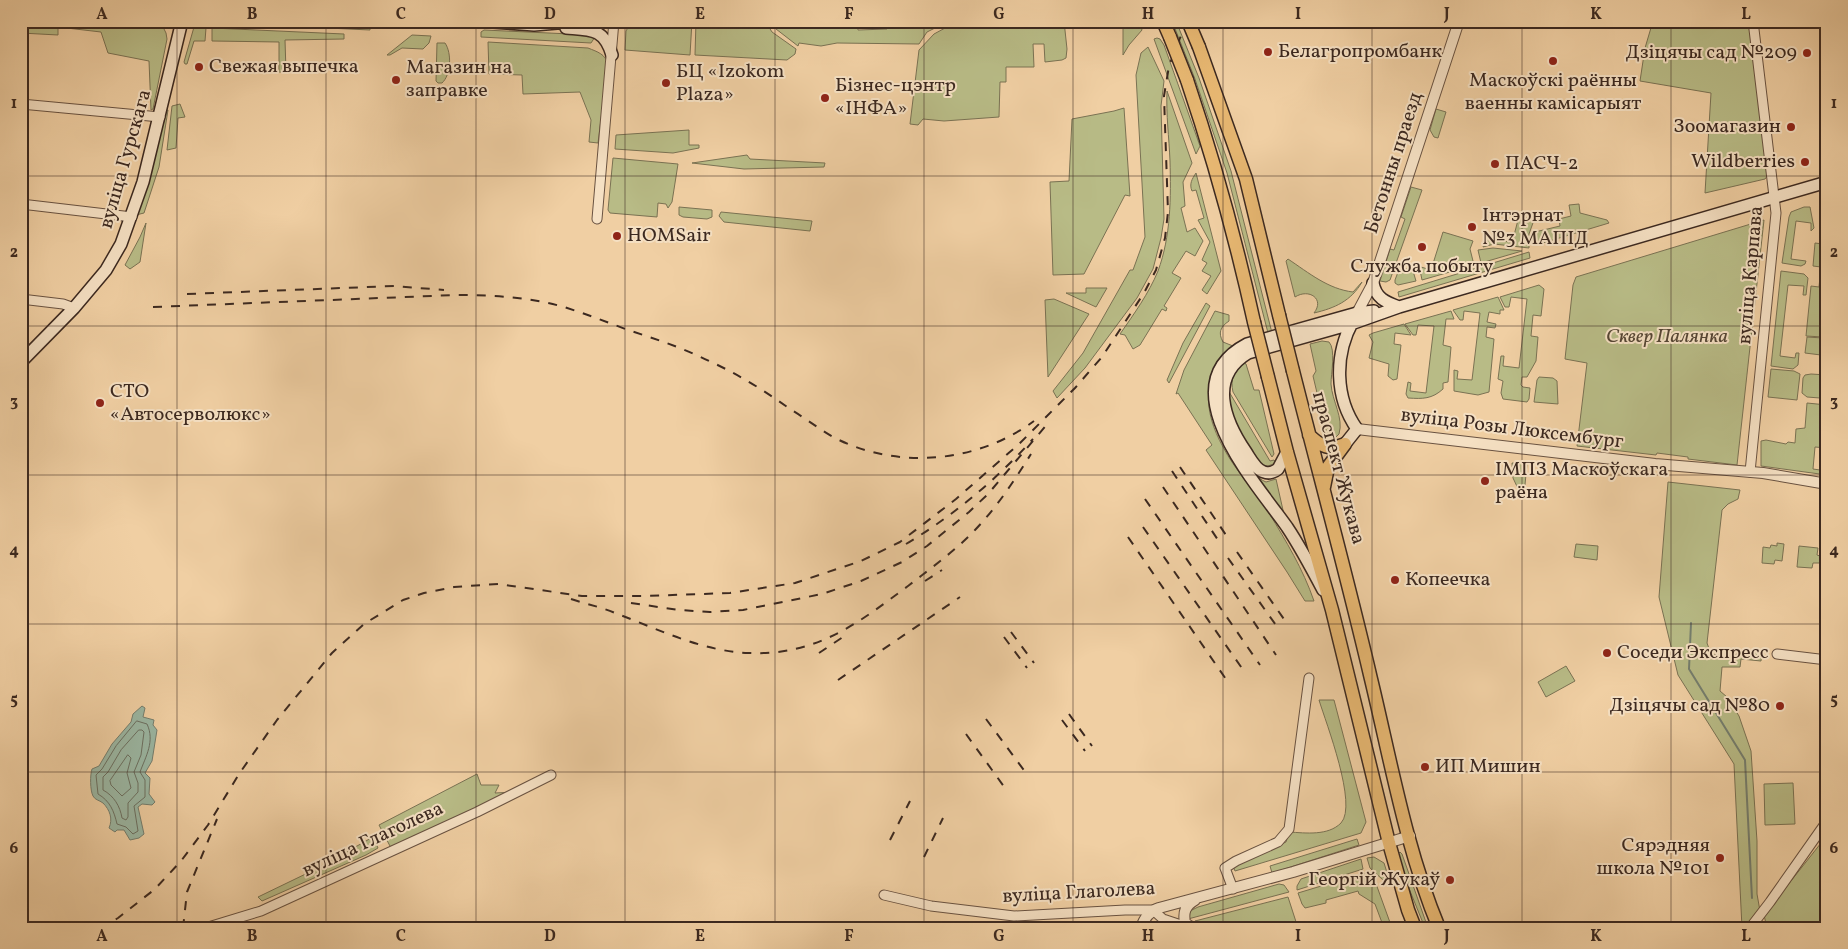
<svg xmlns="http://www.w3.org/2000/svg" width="1848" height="949" font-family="Vollkorn,serif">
<rect width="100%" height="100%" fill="#f0cfa3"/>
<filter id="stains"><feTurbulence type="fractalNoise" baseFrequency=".004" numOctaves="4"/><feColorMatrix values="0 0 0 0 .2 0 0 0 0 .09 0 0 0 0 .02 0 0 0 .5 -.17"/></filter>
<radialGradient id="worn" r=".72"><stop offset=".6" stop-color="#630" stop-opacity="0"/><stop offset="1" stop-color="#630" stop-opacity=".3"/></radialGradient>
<path fill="#b8bb86" stroke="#7a7253" d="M21 21H160L166 33 167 39 153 109 151 110 149 61 108 53 101 32 58 27V35L21 33Z
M264 21 366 23 370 27V30L264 25Z
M641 21H692L690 55 625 50 626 31 630 24Z
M696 21H765L772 32 796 49 795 54 787 60 695 55Z
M770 21H857L858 30 887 29V21H949L927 32 919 44 837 43 821 46 799 43 798 46 776 29Z
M958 21H1064L1067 49 1066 58 1062 60 1045 62 1044 44H1033L1034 67H1006V82H1000L999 117 944 121 923 119 918 125 910 124 919 50 934 34Z
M1123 21H1139L1142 30 1129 45 1123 55Z
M1172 21H1176L1199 78 1231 171 1272 333H1268L1227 173 1195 79Z
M1653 21H1751L1768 175 1765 179 1705 193 1711 93 1640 81 1645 48Z
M194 27 206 28 205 41H194L187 64H185L184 62Z
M212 28 344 34V39L285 40 286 72H279V42L212 41Z
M484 30 592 35 595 37 591 43 481 37V32Z
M412 35 431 36 429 43 423 49 402 48 390 55H387Z
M1157 38 1160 39 1164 45 1200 146 1196 154 1154 39Z
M488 42 588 48C598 52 605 54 608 64L598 143 589 142 591 120 580 92 523 94 522 75 489 74Z
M437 43H445C452 53 451 75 442 83H438L436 81Z
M1148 47 1164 81 1161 106 1164 219 1161 238 1153 269 1137 298 1085 368 1057 398 1053 391 1083 353 1130 270H1133L1145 237 1136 75 1141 53Z
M1167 91 1192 163 1183 182 1185 206 1181 208 1187 232 1195 228 1203 241 1195 256 1186 251 1172 273 1181 278 1164 306 1167 308 1166 311 1162 309 1140 345 1133 349 1125 335 1120 334C1134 314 1149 293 1158 271 1171 236 1171 197 1170 161 1169 137 1166 115 1167 91Z
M180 104 185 117 178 118 176 148 167 150 172 106Z
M1124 108 1130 196 1125 195 1084 274 1053 275 1050 182 1069 181 1072 119 1114 111Z
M1436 109 1446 112 1438 138 1434 137 1430 130Z
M166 110H168L159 167 144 213 136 215Z
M689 130V145H699V148L673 153 615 149 616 135Z
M747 155 750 159 825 163 824 167 744 169 692 163Z
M613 158 678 164 672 202 668 208 666 204 658 203 657 217 610 213 608 210Z
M1196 173 1221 271 1207 294 1202 290 1211 276 1202 271 1207 263 1202 260 1210 242 1198 220 1204 218 1196 190 1192 191C1189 184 1192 179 1196 173Z
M1411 187 1422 190 1390 280 1386 282 1380 281 1390 249 1394 250 1405 219 1401 217Z
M1579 204 1580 213 1607 220 1609 223 1536 245 1535 232 1560 226 1559 219 1571 216 1569 205Z
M679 207 712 210V217L707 219 683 217 679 215Z
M1804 207H1810L1814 228 1811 231V223L1796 221 1791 259 1806 261 1805 264 1801 266 1782 263 1789 217 1791 212Z
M721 212 812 221 810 231 724 222 719 216Z
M1531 217 1534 220 1529 234V248L1494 244 1483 247 1487 236 1512 243 1518 220Z
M1764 220 1737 465 1688 459V457L1657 453 1656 455 1577 446 1587 363 1565 359 1573 285 1576 277Z
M146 223 140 262 130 269 125 265 140 237Z
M1443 232 1473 241 1470 249 1474 265 1422 280 1420 270 1421 267 1431 270Z
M1815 243 1823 244 1821 262 1827 263V328H1825L1823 337 1806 336 1811 286 1819 287 1821 267 1813 266Z
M1493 248 1522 251 1481 263 1478 250Z
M1529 252 1530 258 1399 297 1398 292Z
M1288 259C1309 273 1328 289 1353 292L1362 282C1351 301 1335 308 1314 313 1325 299 1309 288 1295 297L1286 261Z
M1400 267 1413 271 1416 281 1398 285 1395 283V280Z
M1781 271 1804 274 1808 278 1806 295H1803L1804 286 1788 285 1780 356 1795 358 1796 353H1799L1798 365 1793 369 1771 366Z
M1539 285 1544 289 1541 316 1533 315 1531 336 1538 337 1536 361 1527 377H1522L1521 385 1523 387 1530 388 1529 399 1527 402 1503 399 1501 393 1503 381 1498 379 1501 356H1504L1503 366 1519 368 1527 299 1511 297 1509 307H1505L1500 297Z
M1086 288H1107L1096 307 1066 293H1086Z
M1498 297 1504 310H1500V314L1489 312 1487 322 1496 324 1495 328 1487 327 1486 337 1494 339 1489 392 1478 395 1454 391V370L1458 371 1457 379 1472 380 1480 313 1464 311 1463 320H1460L1453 310Z
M1054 299 1089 314 1048 377 1045 300Z
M1206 303 1210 306 1169 383 1167 380 1183 343Z
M1215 311 1229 315V321C1220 327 1218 333 1223 342L1233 346C1201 375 1203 411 1223 447 1235 470 1254 490 1269 513 1286 541 1303 569 1314 601H1305L1287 572 1206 450 1212 445 1178 393 1176 394 1184 370Z
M1451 311 1454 319H1446L1443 345 1451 347 1448 382 1443 383V389C1432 399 1423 399 1408 398L1406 394 1408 382 1411 383 1410 391 1426 393 1434 326 1418 325 1416 335H1413L1405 324Z
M1404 324 1411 335 1395 333 1394 344 1401 345 1397 379 1393 380 1388 376 1389 364 1369 358 1373 342 1369 335 1373 333Z
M1807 337 1823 338 1821 355 1805 353Z
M1322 341 1329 342C1336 349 1331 374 1331 384 1332 401 1344 418 1339 434L1334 439H1330L1327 435 1313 376 1316 371 1310 344Z
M1246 348 1247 351C1200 373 1228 428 1247 459 1252 467 1257 479 1266 482L1276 479 1285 519C1258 481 1175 383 1246 348Z
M1243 362 1246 364 1254 390H1259L1274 454 1272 457 1233 392C1230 379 1234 372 1243 362Z
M1771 369 1794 371 1800 374 1797 400 1768 397Z
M1811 374 1827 375V402H1820V398L1807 397 1802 393 1803 378 1805 375Z
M1539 377 1553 378 1557 381 1558 404 1534 402 1537 380Z
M1228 390 1270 461 1274 460 1276 463 1268 466 1261 465 1248 452 1230 411Z
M1807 403 1827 405V448L1815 447 1813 469 1827 471V475L1761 466V441L1766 440 1786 444 1788 442 1795 443 1796 429 1805 428Z
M1512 463 1527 464 1524 495H1521L1513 478Z
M1668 482 1740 490 1738 499 1728 504 1722 510 1707 643 1711 654 1732 656 1746 650 1762 651 1761 661 1741 659 1740 667H1722L1720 691 1727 697 1739 716 1751 751 1757 841V894L1763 928H1742L1734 764 1678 675 1659 597Z
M1777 543 1784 544 1782 561 1775 560 1774 564 1762 563 1763 547 1770 548 1771 545 1777 546Z
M1576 544 1598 546 1597 560 1574 557Z
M1799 546 1818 548 1817 555 1820 556V563H1813L1812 568 1797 567Z
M1566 666 1575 681 1546 697 1538 682Z
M1319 700H1334L1366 822 1361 833 1235 871 1233 866 1286 842 1289 832C1306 833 1328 836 1341 823 1358 805 1326 723 1319 700Z
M477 774 481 785H499L495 793 515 792 391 848 379 825Z
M1793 783 1795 824 1765 825 1764 784Z
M373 837 378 848 366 855 262 901 258 897 318 868Z
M1357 839 1359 845 1272 873 1270 866Z
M1821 843 1827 848V928H1767L1764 915Z
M1400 852 1402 854 1428 928H1425L1406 881 1398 854Z
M1374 857 1384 863 1389 879 1383 880 1370 868 1367 858Z
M1361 859 1363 869 1297 890V886L1301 879Z
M1361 874H1366L1375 881 1392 928H1384L1375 904 1359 894 1358 891 1326 900V903L1305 908 1302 904 1298 893Z
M1279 884 1284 885 1289 892 1188 919 1190 911 1198 907Z
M1288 897 1298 928H1219L1195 921Z"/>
<path fill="#9bb6a2" stroke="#757e6e" d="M142 706 145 708 143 717 154 720 153 725 157 730 152 761 145 773 150 778 149 794 155 802 152 805 142 804 138 807 144 834 139 838 130 840 124 830H117L115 832 109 828C113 819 110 810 103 803 99 800 95 800 93 796 90 790 90 775 92 769L99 766 112 744 131 722 133 714Z"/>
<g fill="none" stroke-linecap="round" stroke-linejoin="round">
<path stroke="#6c7061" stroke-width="1" d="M137 721 147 724C155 741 146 756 140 772L145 780V797L134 806 138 831 133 834 126 827 117 824C114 811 110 801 98 794L96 775 102 769 116 746Z
M139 730H142L144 732 141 755 134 772 138 783V792L128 803V817L126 820 122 818C120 806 114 796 103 790V777L108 772 121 750Z
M128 755 131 758 127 773 131 788 122 796 111 785 110 781Z"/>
<path stroke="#757e6e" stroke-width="2" d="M1691 623 1689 669 1745 760 1752 898"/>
<g stroke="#695241" stroke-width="11">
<path id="minor" d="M21 104 160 117
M21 204 132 217
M597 219 614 21
M21 299 63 304 74 308
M1750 472 1776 213 1753 21
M1777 654 1827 660
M1233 889 1225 868 1236 861 1278 842 1289 829 1309 678
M884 895 931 906 1014 916 1125 910H1153L1163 919 1190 928
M205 928 261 911 477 812 551 775
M1750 928 1770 902 1827 821"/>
</g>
<g stroke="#695241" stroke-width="12">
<path id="tertiary" d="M1357 313 1373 283 1459 21
M1357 429 1655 464 1763 473 1827 484
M1141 928C1144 918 1150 911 1159 908L1293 872 1410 836
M1193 928 1185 923C1183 912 1185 906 1195 900"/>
</g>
<g stroke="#3c2920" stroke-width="14">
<path id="secondary" d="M479 21 534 25 580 21
M566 28C591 30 604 28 612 55
M1373 283C1376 298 1385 302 1399 307
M21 362 74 308 106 270 121 244 143 182 182 21
M1345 444 1357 429C1335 398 1334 355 1353 321
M1287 452 1278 469C1274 472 1269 474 1264 472 1256 470 1250 458 1246 452 1224 420 1208 377 1248 353L1351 324 1399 307 1827 182
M1323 590C1312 569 1301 548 1287 527 1256 483 1167 386 1247 344L1357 313 1374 311"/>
</g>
<g stroke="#3c2920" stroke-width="15">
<path id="primary" d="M1163 21 1170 37
M1199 47 1246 179 1279 315
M1187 80C1214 160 1236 240 1254 322
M1293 371C1319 474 1347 576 1371 679 1391 762 1406 849 1439 928
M1268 377 1287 452 1332 610 1389 843 1408 910 1415 928
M1309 435C1320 446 1330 451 1345 444
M1324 487 1328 467 1345 444"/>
</g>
<use href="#minor" stroke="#f5e0c3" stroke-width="9"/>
<use href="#tertiary" stroke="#f5e0c3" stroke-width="10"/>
<use href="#secondary" stroke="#f5e0c3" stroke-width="11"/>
<use href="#primary" stroke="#e8b872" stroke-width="12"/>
<path stroke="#3c2920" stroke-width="2" stroke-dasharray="9 9" stroke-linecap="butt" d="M187 294 394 286 444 290
M153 307 456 295C492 295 529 297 564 307 586 314 607 322 628 330 656 339 683 348 709 361 738 374 765 391 790 409 805 418 819 429 835 438 898 470 977 463 1034 421
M1180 467 1228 538
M1172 471 1220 543
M1163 487 1276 655
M1145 499 1260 665
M1143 527 1246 674
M1128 537 1230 685
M906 544C953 516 996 480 1033 439
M1237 552 1286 622
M1228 558 1278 628
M925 581 942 570
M571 599C586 604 601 607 615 613 658 629 701 651 748 653 816 656 857 624 908 586 931 568 955 551 975 530 997 507 1014 481 1031 454
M631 603 679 610 710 612 743 610 822 594 861 581 902 562 927 546 969 512 988 494 1049 422
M1011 632 1034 663
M1004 637 1027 668
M819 653 843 637
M838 680 960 597
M1069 714 1092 746
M986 719 1026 773
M1062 720 1085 751
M966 734 1005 788
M890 840 910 801
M924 857 943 818
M100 928 118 918 155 889 181 861 208 825 239 774 277 720 332 653 364 624 403 600 424 593 454 587 498 584 582 596H643L730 593 795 583 861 561 900 542 956 499 1019 444 1075 388 1102 357 1144 293 1156 270 1165 238 1168 212 1164 96 1169 66 1180 38 1190 21
M183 928 187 892 217 819"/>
<g stroke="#3c2920" stroke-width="15" stroke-linecap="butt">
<path id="primary-bridge" d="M1188 21 1199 47
M1170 37 1187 80
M1279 315 1293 371
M1254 322 1268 377"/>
</g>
<use href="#primary-bridge" stroke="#e8b872" stroke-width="12"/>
</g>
<path fill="none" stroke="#3c2920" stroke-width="1" stroke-opacity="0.55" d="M177 21V928M326 21V928M476 21V928M625 21V928M775 21V928M924 21V928M1073 21V928M1223 21V928M1372 21V928M1522 21V928M1671 21V928M21 176H1827M21 326H1827M21 475H1827M21 624H1827M21 772H1827"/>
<g fill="#8f2418" stroke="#f5e0c3" stroke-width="2">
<circle cx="1268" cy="52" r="5"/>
<circle cx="1807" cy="53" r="5"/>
<circle cx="1553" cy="61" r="5"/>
<circle cx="199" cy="67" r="5"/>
<circle cx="396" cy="80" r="5"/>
<circle cx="666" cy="83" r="5"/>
<circle cx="825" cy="98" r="5"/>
<circle cx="1791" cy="127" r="5"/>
<circle cx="1805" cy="162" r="5"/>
<circle cx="1495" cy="164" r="5"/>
<circle cx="1472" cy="227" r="5"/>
<circle cx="617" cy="236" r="5"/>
<circle cx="1422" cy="247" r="5"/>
<circle cx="100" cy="403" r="5"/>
<circle cx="1485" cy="481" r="5"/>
<circle cx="1395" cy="580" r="5"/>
<circle cx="1607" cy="653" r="5"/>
<circle cx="1780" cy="706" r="5"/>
<circle cx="1425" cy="767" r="5"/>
<circle cx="1720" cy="858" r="5"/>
<circle cx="1450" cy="880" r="5"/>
</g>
<g text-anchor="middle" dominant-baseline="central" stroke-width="4" stroke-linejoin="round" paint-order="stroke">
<g font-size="20" fill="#3c2920" stroke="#f5e0c3" text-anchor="start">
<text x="1278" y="52">Белагропромбанк</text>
<text x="1797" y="53" text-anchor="end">Дзіцячы сад №209</text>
<text x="209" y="67">Свежая выпечка</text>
<text x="406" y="68">Магазин на<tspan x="406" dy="23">заправке</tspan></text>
<text x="676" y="72">БЦ «Izokom<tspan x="676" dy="23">Plaza»</tspan></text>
<text x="1553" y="81" text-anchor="middle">Маскоўскі раённы<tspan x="1553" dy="23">ваенны камісарыят</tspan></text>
<text x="835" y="86">Бізнес-цэнтр<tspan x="835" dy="23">«ІНФА»</tspan></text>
<text x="1781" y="127" text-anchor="end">Зоомагазин</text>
<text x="1795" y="162" text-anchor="end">Wildberries</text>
<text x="1505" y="164">ПАСЧ-2</text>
<text x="1482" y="216">Інтэрнат<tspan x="1482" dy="23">№3 МАПІД</tspan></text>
<text x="627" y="236">HOMSair</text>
<text x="1422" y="267" text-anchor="middle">Служба побыту</text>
<text x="110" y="392">СТО<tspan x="110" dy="23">«Автосерволюкс»</tspan></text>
<text x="1495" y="470">ІМПЗ Маскоўскага<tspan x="1495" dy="23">раёна</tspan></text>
<text x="1405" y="580">Копеечка</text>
<text x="1617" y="653">Соседи Экспресс</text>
<text x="1770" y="706" text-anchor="end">Дзіцячы сад №80</text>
<text x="1435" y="767">ИП Мишин</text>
<text x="1710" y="846" text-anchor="end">Сярэдняя<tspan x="1710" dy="23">школа №101</tspan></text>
<text x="1440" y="880" text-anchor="end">Георгій Жукаў</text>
</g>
<g font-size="20" fill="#3c2920" stroke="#f5e0c3">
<text transform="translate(126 159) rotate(-74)">вуліца Гурскага</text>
<text transform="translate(1394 163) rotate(-72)">Бетонны праезд</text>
<text transform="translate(1751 275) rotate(-85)">вуліца Карпава</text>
<text transform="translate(1512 429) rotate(7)">вуліца Розы Люксембург</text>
<text transform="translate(1338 468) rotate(75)">праспект Жукава</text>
<text transform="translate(373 840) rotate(-25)">вуліца Глаголева</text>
<text transform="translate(1079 893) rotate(-3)">вуліца Глаголева</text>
</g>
<g font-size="20" font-style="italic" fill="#554634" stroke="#f5e0c3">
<text x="1667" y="337">Сквер Палянка</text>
</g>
</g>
<rect width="1848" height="949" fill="none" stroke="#f0cfa3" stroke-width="55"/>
<rect x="28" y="28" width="1792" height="894" fill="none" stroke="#3c2920" stroke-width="2"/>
<g font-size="16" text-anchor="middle" font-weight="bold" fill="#3c2920">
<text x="102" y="19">A</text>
<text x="252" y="19">B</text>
<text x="401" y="19">C</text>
<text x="550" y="19">D</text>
<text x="700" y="19">E</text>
<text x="849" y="19">F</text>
<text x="999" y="19">G</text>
<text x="1148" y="19">H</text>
<text x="1298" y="19">I</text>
<text x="1447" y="19">J</text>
<text x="1596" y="19">K</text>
<text x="1746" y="19">L</text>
<text x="14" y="108">1</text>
<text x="1834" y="108">1</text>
<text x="14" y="257">2</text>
<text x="1834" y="257">2</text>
<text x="14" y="406">3</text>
<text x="1834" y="406">3</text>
<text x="14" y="555">4</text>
<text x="1834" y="555">4</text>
<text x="14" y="704">5</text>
<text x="1834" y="704">5</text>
<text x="14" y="853">6</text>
<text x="1834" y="853">6</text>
<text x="102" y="941">A</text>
<text x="252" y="941">B</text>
<text x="401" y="941">C</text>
<text x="550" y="941">D</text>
<text x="700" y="941">E</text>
<text x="849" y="941">F</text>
<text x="999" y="941">G</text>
<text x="1148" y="941">H</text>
<text x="1298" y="941">I</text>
<text x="1447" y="941">J</text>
<text x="1596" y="941">K</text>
<text x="1746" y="941">L</text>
</g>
<rect width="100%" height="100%" filter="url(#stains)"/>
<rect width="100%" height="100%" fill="url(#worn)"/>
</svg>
